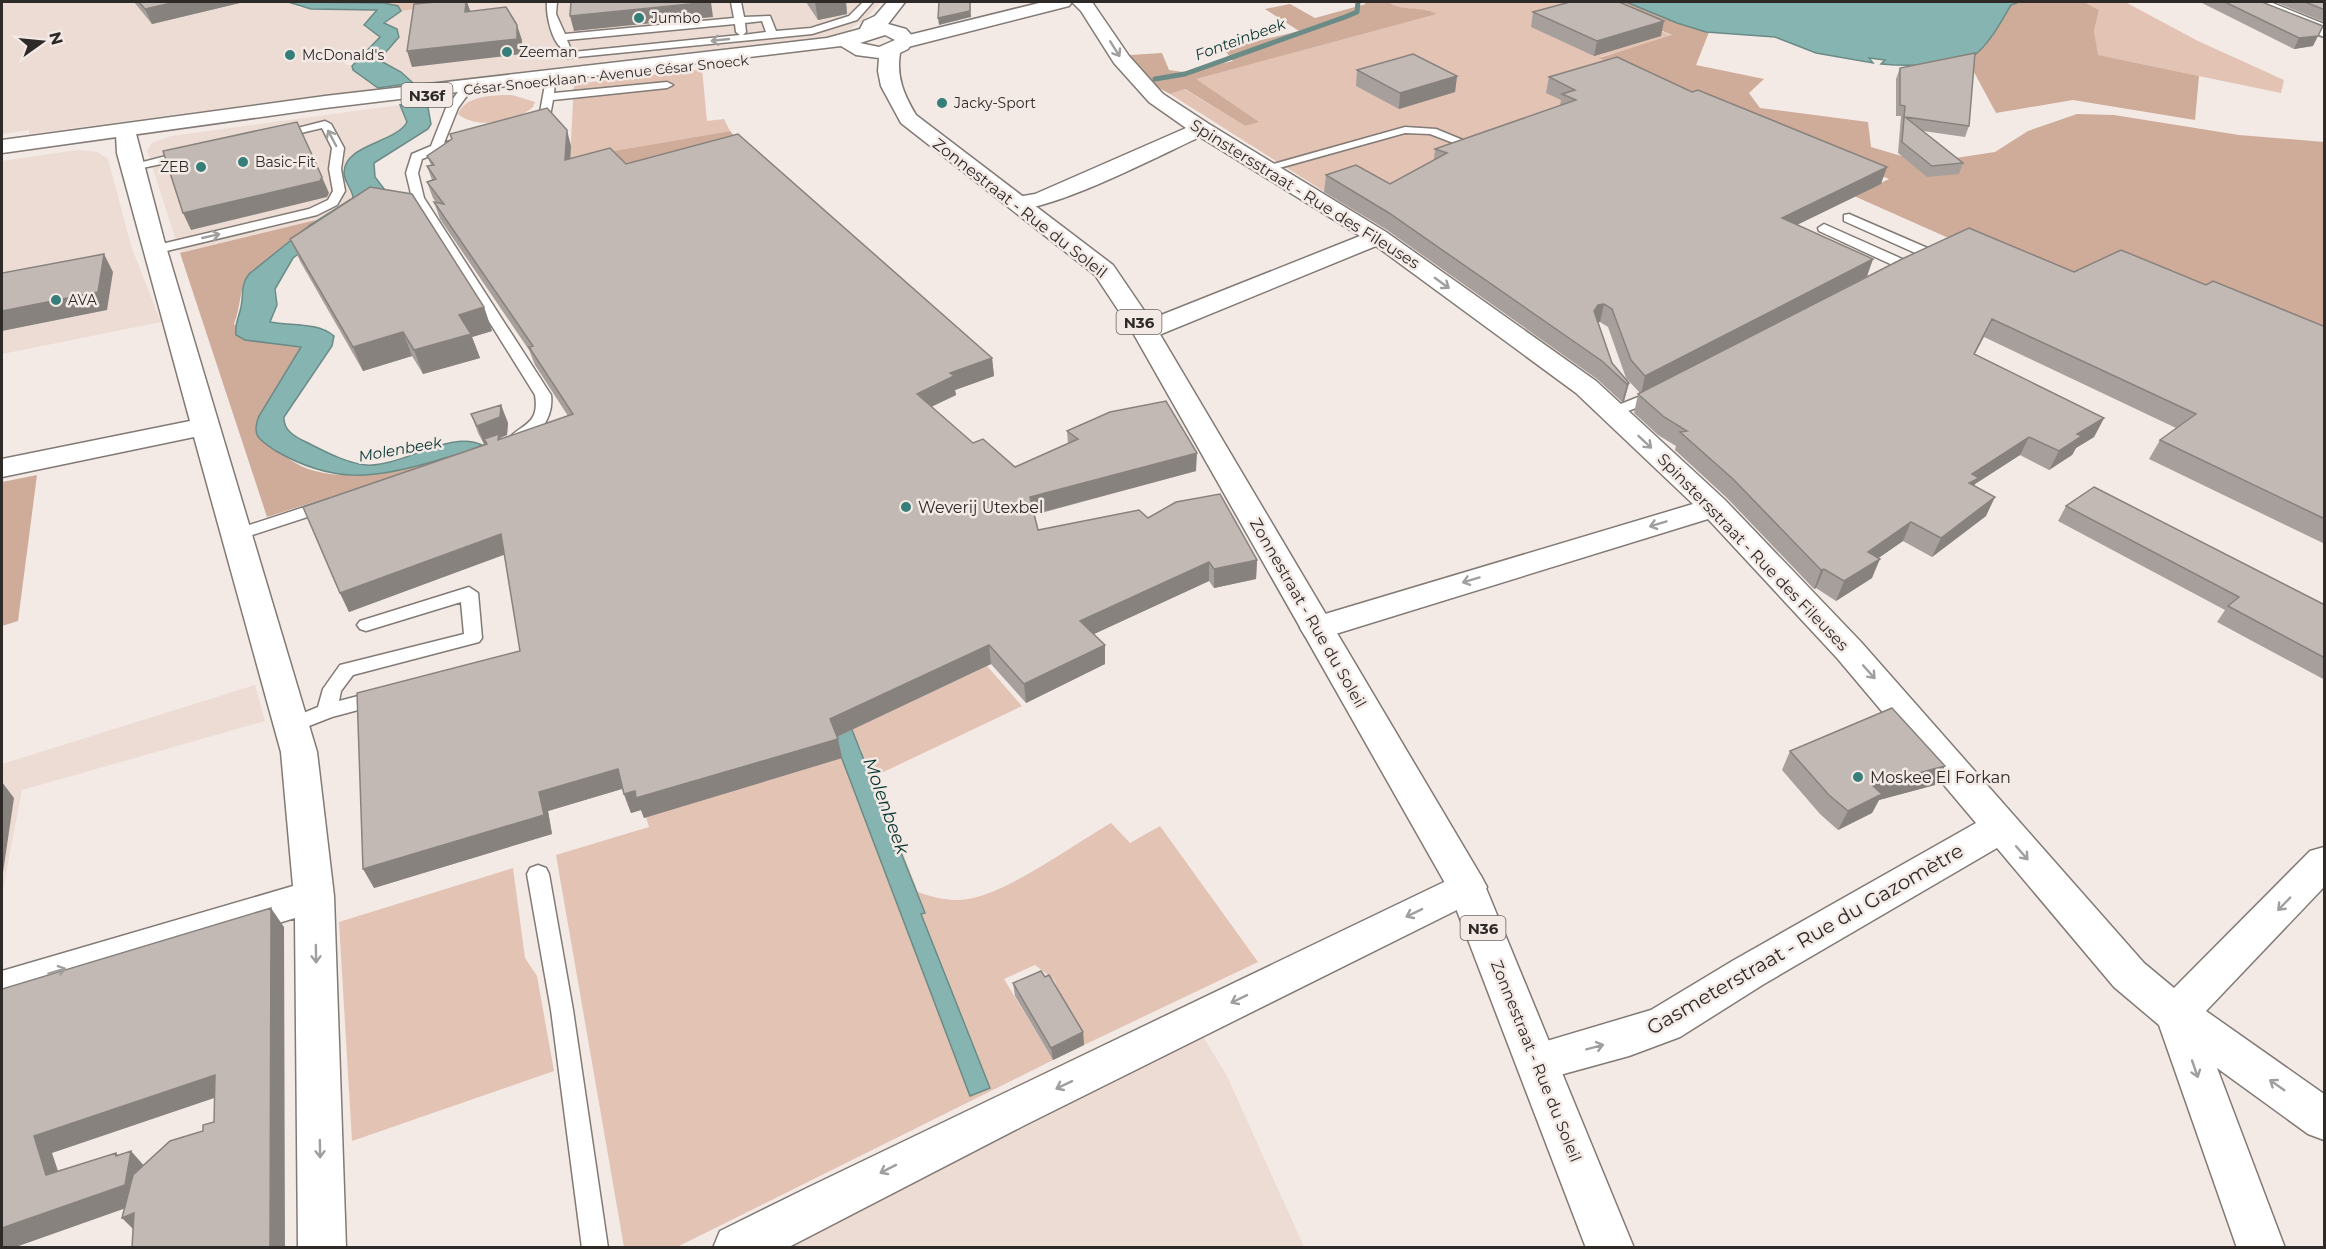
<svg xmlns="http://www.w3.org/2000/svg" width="2326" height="1249" font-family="Montserrat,sans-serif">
<rect width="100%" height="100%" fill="#f3e9e5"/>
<path fill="#ecdcd4" d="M2 2H288L300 8 374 9 379 14 463 2H881L865 19 849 30 811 43 412 84 401 72 379 60 400 35 398 30 383 23 400 11 375 16 364 22 365 28 380 34V37L367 49 344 64 352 66V69L378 88 29 134V130L2 134Z
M400 105 408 122 406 125 401 131 362 149 346 163 344 173 353 198 316 220 180 253 147 150 152 143 171 136Z
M77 150 97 152 108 159 131 246 161 322 2 354V161Z
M255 685 265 721 22 790 2 894V764Z
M1202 1035 1227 1076 1304 1247 769 1248Z"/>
<path fill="#e3c3b3" d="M312 2H463L401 11 366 4 328 6Z
M1389 2H1595L1673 36 1600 57 1702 104 1445 169 1355 211 1170 94 1184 89 1245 126 1258 122 1195 79 1436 14C1422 5 1401 13 1389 2Z
M2084 2H2125L2198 41 2284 80 2281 93 2097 55 2094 31 2099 10Z
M702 69 707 121 724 119 730 131 603 153 569 177 574 84Z
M512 95 535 102 533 107C516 122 477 130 458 114 465 95 495 95 512 95Z
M987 666 1022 706 873 777 918 892C937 899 957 903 977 897 1015 887 1075 844 1111 823L1130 843 1160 826 1258 962 1084 1045 1054 980 1035 965 1004 979 1053 1060 677 1247H624L556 855 649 827 646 817 862 751 850 730Z
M513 868 525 958 537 976 554 1071 352 1141 339 922Z"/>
<path fill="#cfac99" d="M1363 2H1389C1400 12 1421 5 1437 14L1196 79 1259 122 1245 126 1185 89 1170 94 1152 84 1130 55 1162 53 1169 70 1183 72 1233 61 1224 49 1299 31 1265 9 1290 4 1315 18 1366 4Z
M1595 2H1626L1677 23 1709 32 1696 65 1764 79 1749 93 1760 108 1868 122 1871 147 1908 158 1936 161 1995 152 2028 131 2077 114 2114 115 2239 135 2324 142V349L2070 292 1854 196 1889 179 1703 104 1599 58 1672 35Z
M2019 2H2084L2099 10 2094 31 2098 55 2199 76 2195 120 2073 100 1996 113 1967 59C1986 49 2001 22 2011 4Z
M730 131 746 149 631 181 602 153Z
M316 220 249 274C239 288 241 307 234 324L245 340 301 346 259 416C267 428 276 448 288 458 326 488 399 472 441 459L399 475 267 517 180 253Z
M37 475 18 621 2 626V482Z"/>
<path fill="#86b4b0" stroke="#6b8b87" stroke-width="1.5" d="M288 2 384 3 398 6 401 11 384 23 397 29 399 37 379 60 401 72 413 83 378 88 353 70 352 66 380 37 364 25 377 10 311 9Z
M1626 2H2019L2011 5C2002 20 1991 41 1977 53 1962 67 1902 66 1881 64L1885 60 1869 58 1873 63 1816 53 1775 37 1706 32 1677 23Z
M427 102 431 124 428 129 374 163 375 177 385 190 293 258 275 289 277 305 270 322C292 326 317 322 334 336L332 346 284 417C283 430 295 437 306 442 324 451 346 463 366 465 400 468 451 429 482 445 462 456 455 454 435 461 374 479 333 484 276 451 259 440 251 436 259 416L301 347 245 340 236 335C234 323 239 318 241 307 244 293 240 286 249 274L310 225 353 198C353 190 344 182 344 173 344 144 396 143 407 122L400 105Z
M757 535 813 632 925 913 921 914 990 1088 970 1096Z"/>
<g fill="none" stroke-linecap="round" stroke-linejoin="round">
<path stroke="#6b8b87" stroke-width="5" d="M1155 79 1185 74 1345 17 1357 12 1358 2"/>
<g stroke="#827a75" stroke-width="3">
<path id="lane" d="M547 2H557L556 14 565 34 734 18 731 2H741L744 17 770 16 776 31 811 28 849 16 863 2H873L857 20 812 34 567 58 563 57V53L740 35 736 32 735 24 567 40 570 47 565 50C552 45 546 15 547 2ZM762 21 766 32 743 35 746 32 745 23Z
M546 79 555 81 554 93 667 82 673 85 667 88 553 100 550 116 535 125H527V121L540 112Z
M461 88 471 90 458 108 444 143 464 137 470 141 422 159 418 173 424 198 551 395C554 419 537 440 514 446L506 441C521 423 540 426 535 395L412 198 406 173 412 154 431 146 446 108Z
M325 121 331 124 344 148 341 169 345 191 337 205 317 215 154 254 149 253V247L309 209 328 200 333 191 329 169 332 148 322 128 276 139 270 135Z
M1405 127 1436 129 1475 145 1469 149 1430 134 1405 133 1265 172 1259 168Z
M190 150 194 151V157L133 170 127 166Z
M1849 214 1932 250 1934 253 1932 256H1922L1844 221V215Z
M1824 224 1909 262 1911 265 1904 269 1899 268 1819 231 1818 228Z
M1656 390 1661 392 1664 395 1661 398 1613 417 1605 412 1608 409Z
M329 499 337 504 335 508 237 540 229 535 231 531Z
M469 587 478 593 482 638 479 642 353 675 341 691 339 701 381 690 388 692 390 697 388 702 332 717 291 733 284 731 281 726 284 721 318 707 323 689 340 665 464 634 461 602 366 631 360 629 357 625 360 621Z
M538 865 546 868 549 874 573 1010 608 1248H582L551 1010 527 874 530 868Z"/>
</g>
<g stroke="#827a75" stroke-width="3">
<path id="street" d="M1043 2H1092L1129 56 1163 94 1209 124 1386 232 1596 381 1725 500 1861 642 2144 963 2174 988 2310 851 2324 847V887L2206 1011 2324 1094V1140L2308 1134 2217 1068 2285 1248H2237L2159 1025 2114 987 1997 848 1764 984 1680 1037 1629 1056 1538 1081 1523 1076 1516 1062 1523 1048 1651 1010 1734 960 1976 823 1837 658 1708 519 1329 636 1317 639 1305 636 1300 628 1305 620 1693 504 1576 393 1376 246 1154 337 1145 339 1136 337 1132 331 1136 325 1360 236 1200 137C1164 153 1044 216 1012 208L1008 203 1012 198 1035 194 1186 128 1149 102 1114 63 1081 11 1072 2 1069 6 904 48 894 42 897 38Z
M2247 2H2270L2324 24V37L2250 6Z
M127 129 135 130 164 240 317 752 334 896 346 1248H298L295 918 2 1007V971L293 886 281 752 194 437 2 477V459L190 421 117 153 116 135 119 130Z
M1467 871 1481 876 1487 887 1481 898 1025 1125 787 1248H713L720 1231 811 1186Z"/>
</g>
<g stroke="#827a75" stroke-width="3">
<path id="primary" d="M887 2H905L888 24 906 29 915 39 908 49 900 53C896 77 904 95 916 115L1113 265 1158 331 1481 876 1634 1248H1586L1449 890 1132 331 1095 275 901 123 881 86 878 71 879 58 856 55 841 46 325 108 2 153V140L325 96 827 38 860 29 864 21 875 16ZM885 35 895 40 879 47 860 43Z"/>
</g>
<use href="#lane" fill="#fff" fill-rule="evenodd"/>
<use href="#street" fill="#fff" fill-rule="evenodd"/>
<use href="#primary" fill="#fff" fill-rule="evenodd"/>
</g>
<path fill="#a79f9b" d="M134 2H244L152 24Z
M806 2H846L847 14 818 20Z
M2200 2H2262L2313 46 2294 49Z
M2275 2H2325L2324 22Z
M1533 12 1661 36 1594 56 1531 27Z
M1900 68 1969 126 1965 137 1923 131 1963 163 1959 174 1927 177 1898 153 1901 116H1896V79Z
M1357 70 1457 76 1455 92 1399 109 1356 86Z
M1549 77 1881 184 1797 225 1873 259 1867 276 2074 272 2206 285 2323 326 2325 325V544L2149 459 2160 440 2176 428 1984 337 1975 354 2104 418 2094 437 2076 448 2072 455 2049 470 2020 455 1975 484V486L1986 516 1932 557 1903 541 1878 558 1872 578 1836 601 1816 588 1814 589 1727 498 1675 450 1676 446 1658 435 1634 413 1638 394 1640 393 1626 378 1608 327 1600 322H1598L1612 363 1629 383 1624 401 1622 402 1597 379 1387 230 1324 192 1326 175 1390 184 1434 160 1435 149 1560 106 1561 100 1546 93Z
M450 134 571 146 570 159 626 164 992 358 994 376 955 390 956 395 931 407 973 443 1015 467 1068 444 1067 431 1196 471 1034 515 1038 530 1148 518 1257 560 1256 579 1214 588 1209 581 1094 634 1105 664 1026 703 991 664 837 737 842 758 644 818 641 810 631 813 622 789 548 811 552 834 374 888 520 651 504 554 349 612 340 593 484 444 478 433 471 414 501 405 508 423 507 435 500 438 501 439 568 416 535 365 529 350 440 219 434 202 436 203 433 198 427 182 432 180 427 166 431 165 427 156 452 140Z
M290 239 484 307 492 331 472 337 480 358 423 374 412 356 363 371 300 261Z
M2066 506 2325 605V680L2217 622 2225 610 2058 521Z
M1790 751 1935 785 1879 800 1872 813 1838 830 1820 814 1782 770Z
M1013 983 1083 1032 1084 1045 1053 1060 1015 996Z"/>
<path fill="#88827e" d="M176 2H244L152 24 145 9Z
M466 2H467L471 13 465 12Z
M711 2 713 17 574 31 570 16Z
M815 2H846L847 14 818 20Z
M970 2 971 17 939 25 938 18Z
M1664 21 1661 36 1594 56 1597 41Z
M517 25 522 40V54L412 67 407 51Z
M2318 36 2313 46 2294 49 2299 38Z
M1457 76 1455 92 1399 109 1400 93Z
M567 130 571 146 569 177 565 160Z
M1887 167 1881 184 1776 235 1782 218Z
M322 177 329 193 327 197 191 230 183 213Z
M104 254 113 272 107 310 2 331V311Z
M1873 259 1867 276 1641 394 1645 376Z
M1604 304 1600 322 1594 323V311L1598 305Z
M484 307 492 331 472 337 480 358 423 374 414 350 459 315Z
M403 332 412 356 363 371 353 347Z
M992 358 994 376 955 390 956 395 920 412 917 394 950 373Z
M1629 383 1624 401 1622 402 1627 384Z
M501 405 508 423 507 435 500 438 506 452 484 439 486 444H484L477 426Z
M2104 418 2094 437 2076 448 2072 455 2049 470 2059 451 2077 434Z
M2029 437 2020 455 1975 484 1970 497 1960 502 1972 474Z
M1197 453 1196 471 1031 515 1030 497Z
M1995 497 1986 516 1932 557 1941 538Z
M1911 522 1903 541 1860 571 1868 552Z
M501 534 509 553 349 612 340 593Z
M1880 559 1872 578 1836 601 1844 581Z
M1257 560 1256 579 1214 588V569Z
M1209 562V581L1081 640 1080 621Z
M1824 569 1816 588 1814 589 1821 570Z
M989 645 991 664 834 738 830 719Z
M1105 645V664L1026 703 1024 684Z
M838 739 842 758 644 818 641 810 631 813 624 794Z
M1945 766 1935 785 1879 800 1872 813 1838 830 1848 811 1872 785Z
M618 769 625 788 548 811 552 834 374 888 363 869 539 792Z
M2 782 14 798 2 879Z
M271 908 284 927 285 1248H270Z
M1083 1032 1084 1045 1053 1060 1051 1048Z
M215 1075 229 1093 52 1153 65 1192 46 1175 34 1136Z
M131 1151 147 1169 143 1202 13 1248H2V1228L116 1156V1153L128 1165Z
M134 1213 139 1235 122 1218Z"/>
<path fill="#c2b9b4" stroke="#88827e" stroke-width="1.5" d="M139 2H176L145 9Z
M436 2H466L465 12 506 7 517 25V39L407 51 414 4Z
M571 2H710L570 16Z
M939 2H970V11L938 18Z
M1570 2H1619L1664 21 1597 41 1533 12Z
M2225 2H2262L2323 26 2318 36 2299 38Z
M2305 2H2325V10Z
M1975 53 1969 126 1905 117 1963 163 1932 166 1902 142 1905 106 1900 105V68Z
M1413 54 1457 76 1400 93 1357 70Z
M1617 57 1692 92 1698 90 1887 167 1782 218 1873 259 1645 376 1631 360 1612 309 1604 304 1598 305 1594 311 1612 363 1629 383 1627 384 1602 361 1389 213 1326 175 1356 165 1390 184 1447 153 1435 149 1576 100 1562 94 1575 90 1549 77Z
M547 108 567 130 565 160 610 148 626 164 738 134 992 358 950 373 954 376 917 394 973 443 983 439 1015 467 1078 439 1067 431 1110 412 1166 401 1197 453 1030 497 1038 530 1139 510 1148 518 1176 502 1220 494 1257 560 1214 569 1209 562 1080 621 1105 645 1024 684 989 645 830 719 838 739 636 798 635 791 624 794 618 769 539 792 544 815 363 869 357 693 520 651 501 534 340 593 303 507 487 444 484 439 499 434 498 440 573 414 529 347 533 346 434 202 444 204 427 182 436 179 427 166 434 165 427 156 452 139 450 134Z
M297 122 322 177 320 181 183 213 163 151Z
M370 187 412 194 484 307 459 315 471 334 414 350 403 332 353 347 290 239Z
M1969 228 2074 272 2121 250 2206 285 2213 281 2323 326 2325 325V519L2160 440 2196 414 1992 319 1974 354 2104 418 2077 434 2082 436 2059 451 2029 437 1972 474 1979 478 1969 483 1995 497 1941 538 1911 522 1868 552 1880 559 1844 581 1824 569 1821 570 1733 479 1680 432 1687 431 1664 417 1638 394 1902 259Z
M104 254 98 292 2 311V273Z
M501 405 500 417 477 426 471 414Z
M2094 487 2325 605V658L2228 606 2239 597 2066 506Z
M1892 708 1945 766 1872 785 1882 794 1848 811 1829 795 1790 751Z
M271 908 270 1248H132L134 1213 122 1218 133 1175 170 1141 203 1131V1125L214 1122 215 1075 34 1136 46 1175 116 1153V1156L131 1151 125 1185 2 1228V989Z
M1041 971 1045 977 1049 975 1083 1032 1051 1048 1013 983Z"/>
<defs><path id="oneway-shaft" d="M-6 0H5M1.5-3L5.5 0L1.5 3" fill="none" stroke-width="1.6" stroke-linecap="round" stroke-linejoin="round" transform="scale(1.5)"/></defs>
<g stroke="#a09f9e">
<use href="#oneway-shaft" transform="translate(720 40) rotate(174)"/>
<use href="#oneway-shaft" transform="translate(1115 49) rotate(58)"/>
<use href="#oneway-shaft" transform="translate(332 138) rotate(-118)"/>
<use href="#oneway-shaft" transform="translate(211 236) rotate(-13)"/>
<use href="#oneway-shaft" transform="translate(1442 283) rotate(36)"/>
<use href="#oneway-shaft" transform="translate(1645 442) rotate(43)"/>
<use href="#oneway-shaft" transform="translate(1658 524) rotate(163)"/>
<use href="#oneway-shaft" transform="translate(1471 580) rotate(163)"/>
<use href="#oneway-shaft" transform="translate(1869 672) rotate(48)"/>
<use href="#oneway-shaft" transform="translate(2022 853) rotate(49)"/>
<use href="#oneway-shaft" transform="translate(2284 904) rotate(134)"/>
<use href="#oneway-shaft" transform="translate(1414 913) rotate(154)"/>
<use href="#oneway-shaft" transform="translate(316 954) rotate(89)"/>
<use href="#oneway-shaft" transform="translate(57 971) rotate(-17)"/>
<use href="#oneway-shaft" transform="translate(1239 999) rotate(154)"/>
<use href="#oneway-shaft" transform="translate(1595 1047) rotate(-15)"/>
<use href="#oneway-shaft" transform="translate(2195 1069) rotate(71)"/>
<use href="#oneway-shaft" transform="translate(1064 1085) rotate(155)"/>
<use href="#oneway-shaft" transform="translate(2277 1085) rotate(-145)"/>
<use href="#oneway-shaft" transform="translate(320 1149) rotate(89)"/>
<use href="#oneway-shaft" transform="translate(888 1169) rotate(153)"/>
</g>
<g fill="#367e79" stroke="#f3e9e5" stroke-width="2">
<circle cx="639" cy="18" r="6"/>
<circle cx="507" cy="52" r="6"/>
<circle cx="290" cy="55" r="6"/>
<circle cx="942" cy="103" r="6"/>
<circle cx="243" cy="162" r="6"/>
<circle cx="201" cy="167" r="6"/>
<circle cx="56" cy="300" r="6"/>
<circle cx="906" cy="507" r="6"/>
<circle cx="1858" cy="777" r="6"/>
</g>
<g text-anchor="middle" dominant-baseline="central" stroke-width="5" stroke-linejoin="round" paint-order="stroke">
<g font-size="14" fill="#2d2a28" stroke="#f3e9e5" text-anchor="start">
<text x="651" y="18">Jumbo</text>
<text x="519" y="52">Zeeman</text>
<text x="302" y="55">McDonald's</text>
<text x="954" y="103">Jacky-Sport</text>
<text x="255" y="162">Basic-Fit</text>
<text x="189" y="167" text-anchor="end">ZEB</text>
<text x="68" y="300">AVA</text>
</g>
<g font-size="14" fill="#2d2a28" stroke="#f3e9e5">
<text transform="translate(606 75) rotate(-6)">César Snoecklaan - Avenue César Snoeck</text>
</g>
<g font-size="15" font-style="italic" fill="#063431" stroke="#f3e9e5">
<text transform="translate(1240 39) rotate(-20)">Fonteinbeek</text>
<text transform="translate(400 449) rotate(-10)">Molenbeek</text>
</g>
<g fill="#f3e9e5" stroke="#686361" stroke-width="1.5">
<rect x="401.5" y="83" width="51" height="24" rx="4.5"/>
<rect x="1116.5" y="310" width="45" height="24" rx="4.5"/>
<rect x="1460.5" y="916" width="45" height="24" rx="4.5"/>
</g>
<g font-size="15" font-weight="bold" fill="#2d2a28">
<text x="427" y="95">N36f</text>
<text x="1139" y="322">N36</text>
<text x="1483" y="928">N36</text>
</g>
<g font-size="16" fill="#2d2a28" stroke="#f3e9e5">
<text transform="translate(1305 194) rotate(32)">Spinstersstraat - Rue des Fileuses</text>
<text transform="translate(1020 208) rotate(38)">Zonnestraat - Rue du Soleil</text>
<text transform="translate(1753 552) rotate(46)">Spinstersstraat - Rue des Fileuses</text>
<text transform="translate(1308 613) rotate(60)">Zonnestraat - Rue du Soleil</text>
<text transform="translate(1536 1061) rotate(68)">Zonnestraat - Rue du Soleil</text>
</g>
<g font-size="16" fill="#2d2a28" stroke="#f3e9e5" text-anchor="start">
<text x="918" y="507">Weverij Utexbel</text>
<text x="1870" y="777">Moskee El Forkan</text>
</g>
<g font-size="18" font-style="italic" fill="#063431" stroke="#f3e9e5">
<text transform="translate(886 806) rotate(70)">Molenbeek</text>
</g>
<g font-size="20" fill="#2d2a28" stroke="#f3e9e5">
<text transform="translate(1805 939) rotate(-30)">Gasmeterstraat - Rue du Gazomètre</text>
</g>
</g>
<rect width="2326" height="1249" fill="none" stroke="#2d2a28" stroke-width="6"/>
<g transform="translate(42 42) rotate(75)" stroke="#f3e9e5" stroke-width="4.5" paint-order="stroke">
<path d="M0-4.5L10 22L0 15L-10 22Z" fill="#2d2a28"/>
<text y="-9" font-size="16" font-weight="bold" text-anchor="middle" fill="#2d2a28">N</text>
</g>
</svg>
